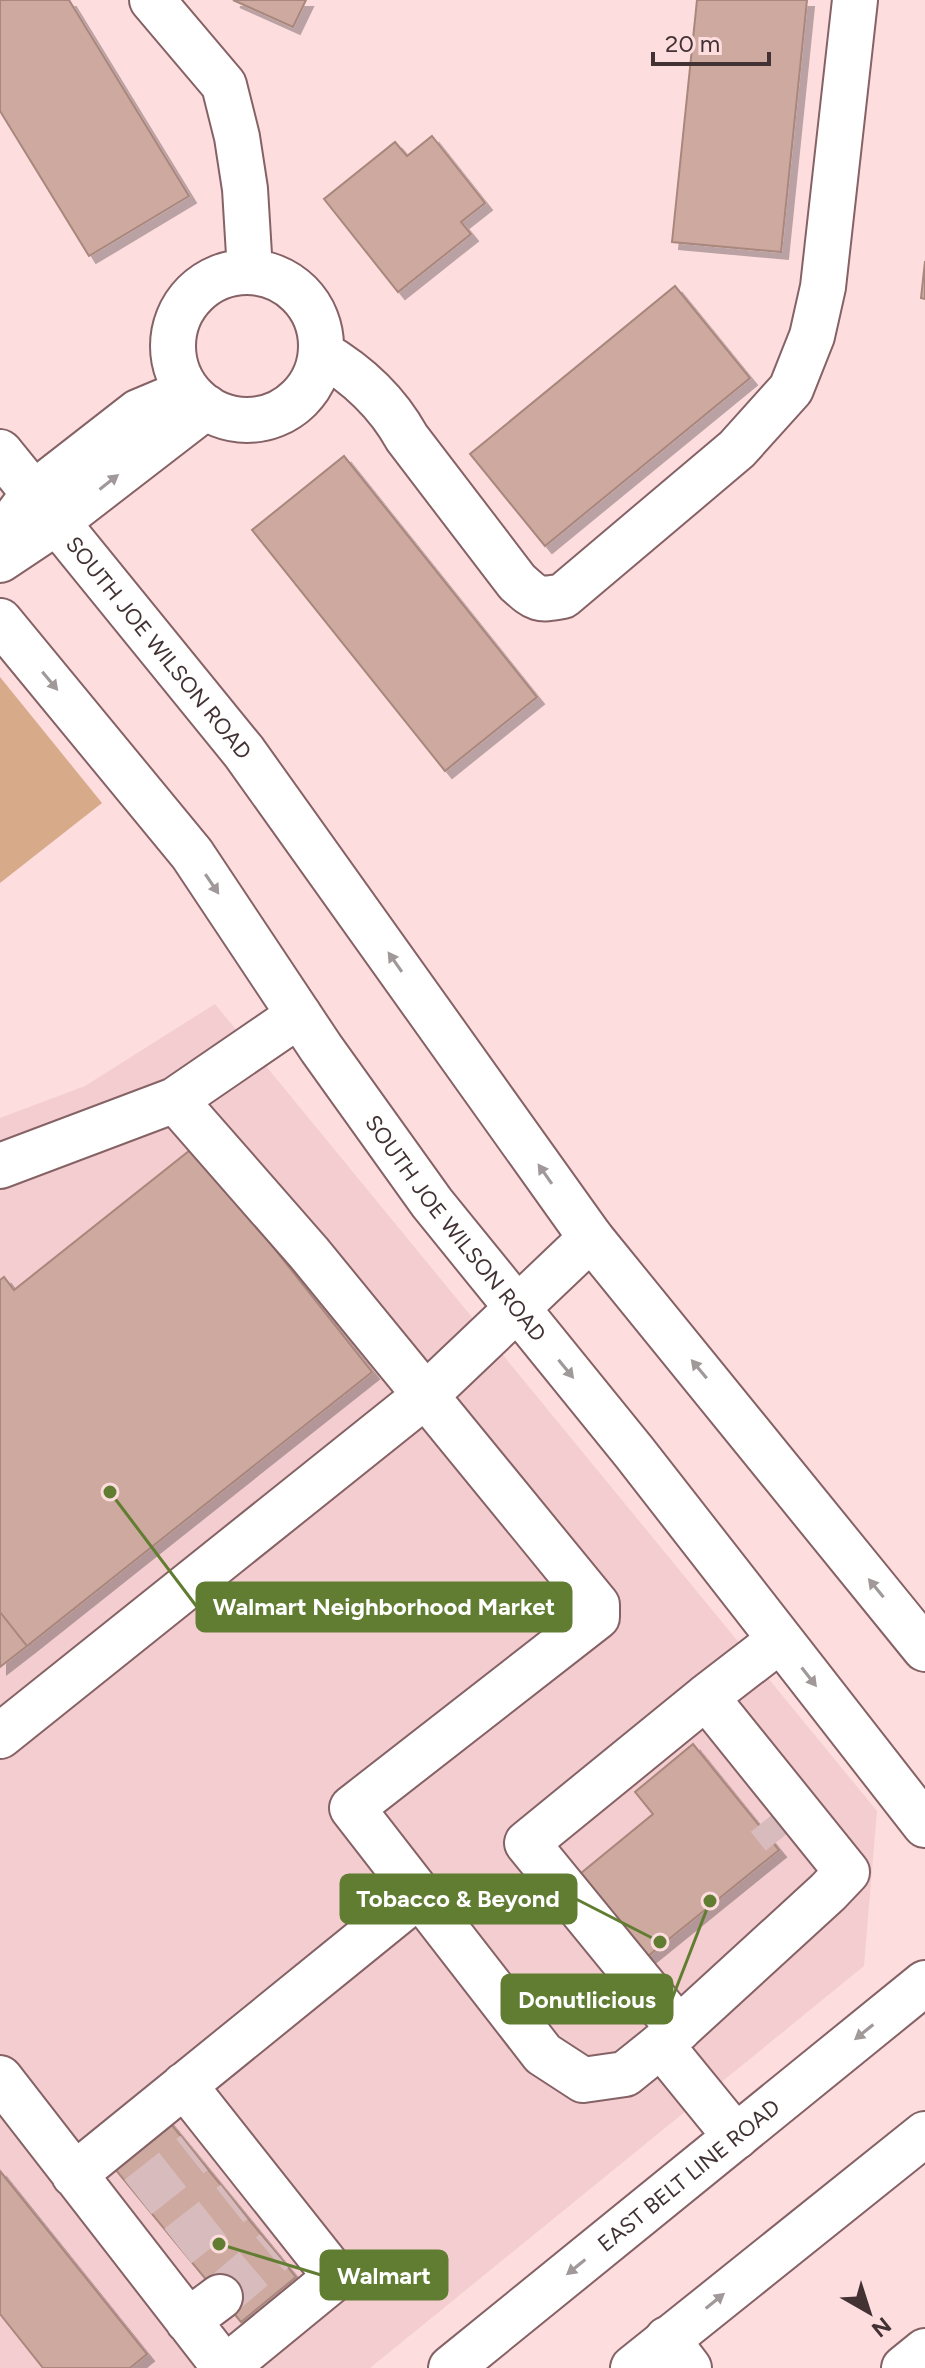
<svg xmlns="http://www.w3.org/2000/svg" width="925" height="2368" font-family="Figtree,sans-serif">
<defs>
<filter id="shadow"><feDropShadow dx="7" dy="7" stdDeviation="0" flood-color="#0004"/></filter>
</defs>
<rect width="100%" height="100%" fill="#fedddf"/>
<path fill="#f3cdcf" d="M215 1004 877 1811 864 1966 370 2368H0V1118L85 1086Z"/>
<path fill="#d7ab8a" d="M0 677 102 803 0 883Z"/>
<path fill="#cda99f" stroke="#a9877d" stroke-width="2" filter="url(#shadow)" d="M0 0H69L189 196 89 256 0 111Z
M233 0H306L293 27Z
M697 0H807L781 252 672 242Z
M432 136 485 203 461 222 471 234 398 292 324 199 395 142 407 156Z
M925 261V299L921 298Z
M675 286 750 378 545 546 470 454Z
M344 456 537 697 445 771 252 530Z
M194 1147 372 1372 27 1646 0 1612V1280L4 1277 14 1290Z
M0 1612 27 1646 0 1667Z
M693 1744 779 1850 637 1965 569 1883 653 1814 635 1792Z
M166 2118 296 2277 241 2322 110 2163Z
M0 2171 147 2354 130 2368H43L0 2314Z"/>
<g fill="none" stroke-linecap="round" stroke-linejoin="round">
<path stroke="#d8bbbd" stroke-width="44" stroke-dasharray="44 22" stroke-linecap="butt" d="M768 1818 783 1837
M138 2197 194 2153
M178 2246 234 2202
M220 2297 274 2251"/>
<g stroke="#856265" stroke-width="48">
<path id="minor" d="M152 0 224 85 237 137 245 189 250 271
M173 346a74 74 0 1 1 148 0a74 74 0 1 1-148 0Z
M321 353C357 374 387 402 407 438L517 582C536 599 537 601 563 596L737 449 791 389 812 336 823 287 855 0
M10 525 34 493 138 412 188 391
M0 560 57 522 206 407
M175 1100 309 1253 597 1605V1617L352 1808 543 2054 583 2080 625 2074 661 2045 736 2137
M0 1166 175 1100 299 1015
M0 1736 426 1395 591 1238
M679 2029 527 1843 706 1697
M661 2045 828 1892 847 1872 706 1697 780 1640
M0 2078 225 2368 336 2277 184 2085
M74 2175 419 1895
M188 2321 220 2297
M667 2339 689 2368
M904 2368 925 2351"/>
</g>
<g stroke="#856265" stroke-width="48">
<g id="major">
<path id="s1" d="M0 452 244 752 591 1238 925 1649"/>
<path id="s2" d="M0 621 192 854 321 1048 432 1203 634 1452 925 1825"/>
<path id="s3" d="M451 2368 925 1983"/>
<path d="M633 2368 925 2134"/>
</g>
</g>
<use href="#minor" stroke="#fff" stroke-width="44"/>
<use href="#major" stroke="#fff" stroke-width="44"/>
</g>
<defs><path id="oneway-solid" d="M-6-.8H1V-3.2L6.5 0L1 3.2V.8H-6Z" transform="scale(2)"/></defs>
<g fill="#a09899">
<use href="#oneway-solid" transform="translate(109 482) rotate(-38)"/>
<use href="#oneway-solid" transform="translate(50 681) rotate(50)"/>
<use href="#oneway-solid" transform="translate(212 884) rotate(56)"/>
<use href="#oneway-solid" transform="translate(395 962) rotate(-125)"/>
<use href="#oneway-solid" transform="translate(545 1174) rotate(-125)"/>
<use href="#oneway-solid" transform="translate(566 1369) rotate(51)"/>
<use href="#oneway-solid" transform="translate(699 1369) rotate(-130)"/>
<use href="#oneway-solid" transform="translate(876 1588) rotate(-129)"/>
<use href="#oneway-solid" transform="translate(809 1677) rotate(52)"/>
<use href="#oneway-solid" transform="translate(864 2032) rotate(141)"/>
<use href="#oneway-solid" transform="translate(576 2267) rotate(141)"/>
<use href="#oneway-solid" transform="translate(715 2301) rotate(-39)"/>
</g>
<g text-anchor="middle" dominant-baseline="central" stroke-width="6" stroke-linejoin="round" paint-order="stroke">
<g font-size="22" fill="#423233" stroke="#fedddf">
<text stroke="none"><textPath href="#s1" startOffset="252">SOUTH JOE WILSON ROAD</textPath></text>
<text stroke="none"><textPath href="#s2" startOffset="760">SOUTH JOE WILSON ROAD</textPath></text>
<text stroke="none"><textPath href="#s3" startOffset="306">EAST BELT LINE ROAD</textPath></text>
</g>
</g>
<path fill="none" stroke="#617d32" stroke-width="3" d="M110 1492L197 1607M660 1942L576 1899M710 1901L672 1999M219 2244L321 2275"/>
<g fill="#617d32" stroke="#fedddf" stroke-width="3">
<circle cx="110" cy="1492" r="8"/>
<circle cx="660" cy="1942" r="8"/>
<circle cx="710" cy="1901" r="8"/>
<circle cx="219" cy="2244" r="8"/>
</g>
<g fill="#617d32" stroke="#617d32" stroke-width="3">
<rect x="197" y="1583" width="374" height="48" rx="8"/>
<rect x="341" y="1875" width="235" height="48" rx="8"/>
<rect x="502" y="1975" width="170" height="48" rx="8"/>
<rect x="321" y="2251" width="126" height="48" rx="8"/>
</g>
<g font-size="24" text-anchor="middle" font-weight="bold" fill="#fff">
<text x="384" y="1615">Walmart Neighborhood Market</text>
<text x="458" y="1907">Tobacco &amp; Beyond</text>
<text x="587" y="2008">Donutlicious</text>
<text x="384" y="2284">Walmart</text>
</g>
<g transform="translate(869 2312) rotate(141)" stroke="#fedddf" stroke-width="6" paint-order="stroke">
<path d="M0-6L14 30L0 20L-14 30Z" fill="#423233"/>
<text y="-12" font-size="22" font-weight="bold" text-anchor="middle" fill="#423233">N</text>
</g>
<path d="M653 52v12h116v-12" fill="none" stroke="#423233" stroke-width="4"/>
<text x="665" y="52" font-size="24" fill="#423233" stroke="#fedddf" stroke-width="6" paint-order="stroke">20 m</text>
</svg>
